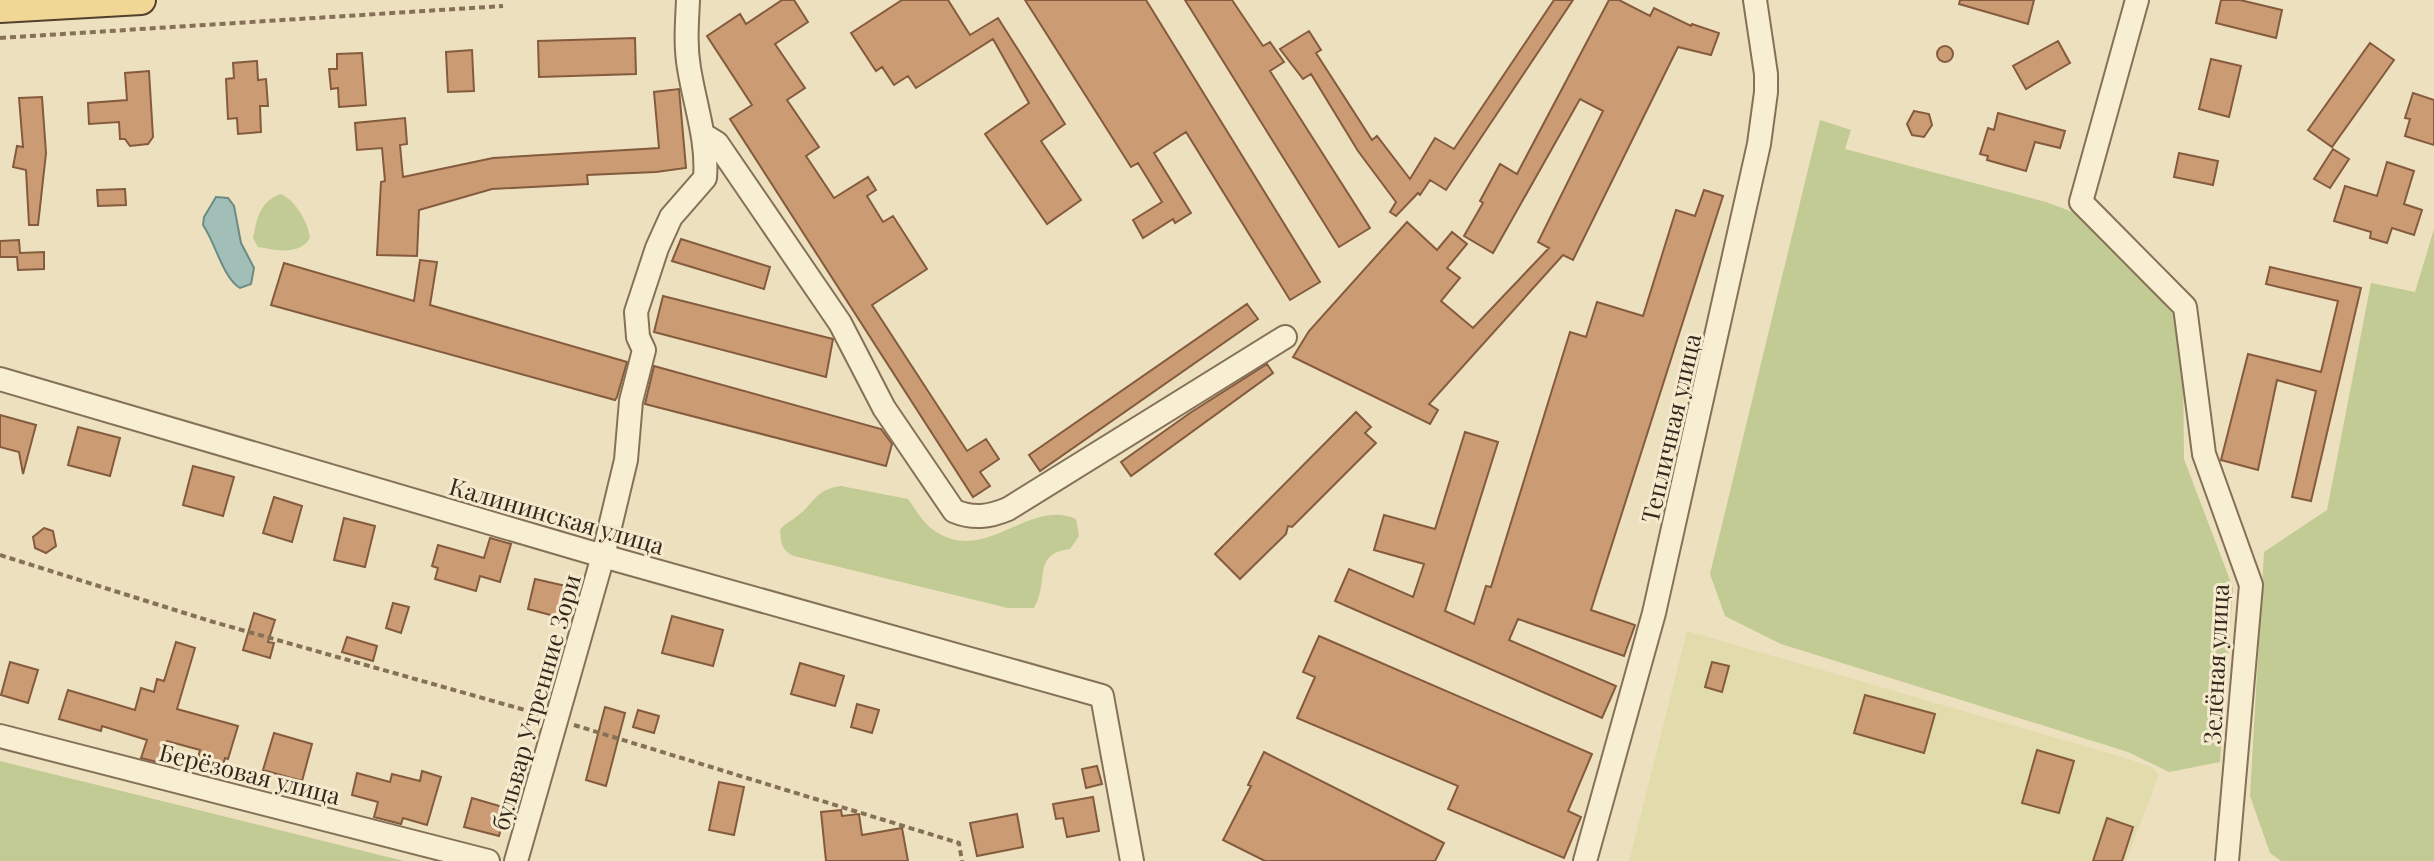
<svg xmlns="http://www.w3.org/2000/svg" width="2434" height="861" font-family="'Playfair Display',serif">
<rect width="100%" height="100%" fill="#ede0be"/>
<path fill="#e2dbac" d="M1687 631 2122 757 2152 767 2159 775 2126 861H1629Z"/>
<path fill="#c2cb93" d="M1820 120 1851 130 1845 149 2046 202 2094 220 2176 318 2183 358 2184 459 2233 588 2220 762 2169 772 2128 752 1781 644 1725 616 1710 574Z
M281 194C296 201 308 222 310 238 299 256 276 250 258 247L253 238C257 218 260 201 281 194Z
M2434 229V861H2281L2270 853 2250 796 2264 552 2327 510 2371 283 2415 292Z
M841 486 908 499C915 509 923 522 932 529 985 568 1028 497 1076 519L1079 536 1070 549C1031 554 1050 581 1034 608H1008L794 556C781 550 781 543 780 530 785 523 790 522 796 517 815 503 814 490 841 486Z
M0 761 404 861H0Z"/>
<path fill="#a2bfb7" stroke="#698c84" stroke-width="2" d="M216 197 228 198 234 206 241 243 254 268 251 284 240 288C223 278 215 242 203 225L204 217Z"/>
<path fill="#cb9b74" stroke="#845b3d" stroke-width="2" d="M782 0H794L808 22 775 44 805 88 787 100 819 147 806 156 834 198 868 177 876 190 867 196 883 222 893 216 927 269 872 305 967 451 986 439 999 459 980 472 990 486 973 497 730 119 752 105 707 36 740 14 746 24Z
M902 0H948L970 35 998 18 1065 124 1041 141 1081 200 1047 224 985 134 1029 103 993 39 916 88 908 76 894 85 882 67 876 71 851 33Z
M1025 0H1146L1320 282 1290 300 1186 132 1154 153 1191 213 1175 223 1173 219 1143 238 1133 220 1162 202 1138 163 1131 167Z
M1185 0H1232L1263 46 1270 42 1284 62 1270 71 1370 228 1339 247Z
M1554 0H1573L1446 190 1430 180 1420 195 1418 193 1396 216 1390 212 1396 202 1358 151 1311 74 1303 79 1280 49 1309 31 1321 50 1316 53 1372 140 1377 136 1410 179 1435 138 1454 149Z
M1609 0H1619L1650 16 1654 8 1691 26 1692 24 1719 33 1711 55 1678 47 1573 260 1563 255 1429 404 1438 410 1430 424 1293 357 1309 331 1407 222 1437 250 1452 232 1467 244 1447 268 1460 278 1441 301 1473 328 1549 248 1538 242 1603 111 1580 99 1493 253 1464 236 1483 203 1480 201 1500 164 1517 174Z
M1960 0H2034L2028 24 1959 4Z
M2221 0H2240L2282 10 2276 38 2216 23Z
M635 38 636 74 539 77 538 41Z
M2058 41 2070 63 2026 89 2013 66Z
M2370 43 2394 60 2332 147 2308 130Z
M1937 54a8 8 0 1 1 16 0a8 8 0 1 1-16 0Z
M472 50 474 91 448 92 446 52Z
M362 53 366 105 339 107 338 88 331 89 329 69H337V54Z
M2211 59 2241 66 2229 117 2199 109Z
M257 61 258 80 266 79 268 106H260L261 132 238 134 237 118 228 119 226 79 234 78 233 63Z
M149 71 153 137 148 144 130 146 125 139H120L119 122 89 124 88 103 127 100 125 73Z
M679 89 686 168 656 172 587 175 588 184 492 189 419 210 417 256 377 255 381 182 385 181 382 148 357 150 355 123 405 118 407 144 400 145 403 177 493 158 659 148 654 92Z
M2413 93 2434 100V145L2405 136 2410 119 2405 118Z
M42 97 46 153 38 225H29L26 170 13 167 17 146 23 147 19 98Z
M1914 111 1929 114 1932 125 1924 137 1912 135 1907 124Z
M1998 113 2065 131 2060 148 2035 142 2026 171 1987 160 1988 156 1980 154 1988 128 1994 130Z
M2333 149 2349 159 2330 188 2314 179Z
M2179 153 2218 161 2213 185 2174 177Z
M2387 162 2414 171 2404 204 2422 210 2414 235 2392 228 2387 243 2370 238 2371 232 2334 221 2345 186 2377 196Z
M125 189 126 205 98 206 97 190Z
M1704 190 1723 196 1591 610 1635 625 1624 656 1518 619 1509 640 1616 686 1602 718 1335 601 1349 569 1413 597 1424 564 1374 550 1384 515 1435 529 1465 432 1498 442 1445 611 1474 624 1486 586 1491 587 1570 332 1586 337 1597 302 1643 316 1676 210 1695 216Z
M681 239 770 267 764 289 672 261Z
M19 240 20 253 44 252V269L18 270 17 257H0V241Z
M420 260 437 262 430 305 627 362 617 397 615 400 271 305 284 263 414 301Z
M2270 267 2361 288 2311 501 2292 497 2316 391 2277 380 2258 470 2221 460 2248 354 2321 372 2338 301 2266 284Z
M663 296 833 339 826 377 654 332Z
M1247 304 1258 319 1040 471 1029 455Z
M1267 364 1273 373 1131 476 1121 462 1190 413Z
M654 366 881 429 892 444 886 466 645 404Z
M1356 412 1371 427 1365 433 1376 443 1292 527 1288 526 1286 534 1240 579 1215 554Z
M0 415 36 425 23 474 19 452 0 447Z
M78 427 120 438 110 476 68 465Z
M193 466 234 477 223 516 183 505Z
M274 497 302 506 292 542 263 533Z
M344 518 375 526 365 567 334 560Z
M44 528 53 531 56 546 46 553 35 548 33 537Z
M490 538 511 544 500 582 480 576 476 591 435 579 438 568 432 566 438 545 484 558Z
M535 579 566 586 558 617 528 609Z
M393 603 409 607 401 633 386 628Z
M254 613 275 620 268 642 274 643 270 658 243 650Z
M672 616 723 630 713 666 662 653Z
M1319 636 1592 754 1568 811 1581 817 1564 858 1448 809 1458 786 1297 718 1315 677 1303 672Z
M347 637 377 646 373 661 342 652Z
M176 642 195 648 177 709 238 726 228 759 225 758 223 765 198 758 200 750 167 741 161 763 141 758 147 740 102 726 101 731 59 719 68 690 135 710 141 688 154 692 157 679 164 681Z
M10 662 38 670 28 703 1 695Z
M1712 662 1729 666 1722 692 1705 687Z
M800 663 844 676 835 706 791 694Z
M1865 695 1935 714 1924 753 1854 733Z
M857 704 879 710 872 733 851 727Z
M605 707 625 713 606 786 586 780Z
M638 710 659 716 654 733 633 727Z
M274 733 312 744 302 781 263 770Z
M2037 750 2074 761 2059 813 2022 803Z
M1264 752 1444 843 1435 861H1265L1223 840 1251 786 1248 785Z
M1097 766 1102 784 1086 788 1082 769Z
M422 771 441 777 427 825 403 818 401 824 374 817 378 802 352 795 357 773 390 782 392 774 420 781Z
M719 782 744 787 734 835 709 830Z
M1093 797 1099 831 1067 837 1063 818 1056 819 1053 804Z
M472 798 506 808 499 836 464 827Z
M841 810 842 816 859 814 862 835 902 828 908 861H826L821 812Z
M1017 814 1023 847 977 856 970 823Z
M2107 818 2133 827 2122 861H2093Z"/>
<g fill="none" stroke-linecap="round" stroke-linejoin="round">
<g stroke="#857157" stroke-width="26">
<path id="minor" d="M2137 0 2081 202 2185 307 2204 454 2251 585 2227 861
M704 135 717 143 840 323 884 408 954 511C973 519 989 517 1008 509L1285 337
M0 379 603 556 1102 696 1132 861
M0 736 488 861
M516 861 603 556 626 460 631 401 644 350 638 337 636 312 657 248 671 217 705 178C708 140 695 106 689 68 685 45 687 23 688 0
M1585 861 1654 613 1759 144 1766 92V74L1755 0"/>
</g>
<g stroke="#523f2c" stroke-width="32">
<path id="major" d="M0 8 141 0"/>
</g>
<path stroke="#857157" stroke-width="4" stroke-dasharray="6 4" stroke-linecap="butt" d="M0 38 503 6
M0 555 210 621 539 714
M574 725 959 843 962 861"/>
<use href="#minor" stroke="#f8eed1" stroke-width="22"/>
<use href="#major" stroke="#f1d795" stroke-width="28"/>
</g>
<g text-anchor="middle" dominant-baseline="central" stroke-width="6" stroke-linejoin="round" paint-order="stroke">
<g font-size="24" fill="#35281c" stroke="#f5eace">
<text transform="translate(1670 428) rotate(-77)">Тепличная улица</text>
<text transform="translate(557 515) rotate(16)">Калининская улица</text>
<text transform="translate(2215 664) rotate(-87)">Зелёная улица</text>
<text transform="translate(535 702) rotate(-74)">бульвар Утренние Зори</text>
<text transform="translate(250 773) rotate(14)">Берёзовая улица</text>
</g>
</g>
</svg>
